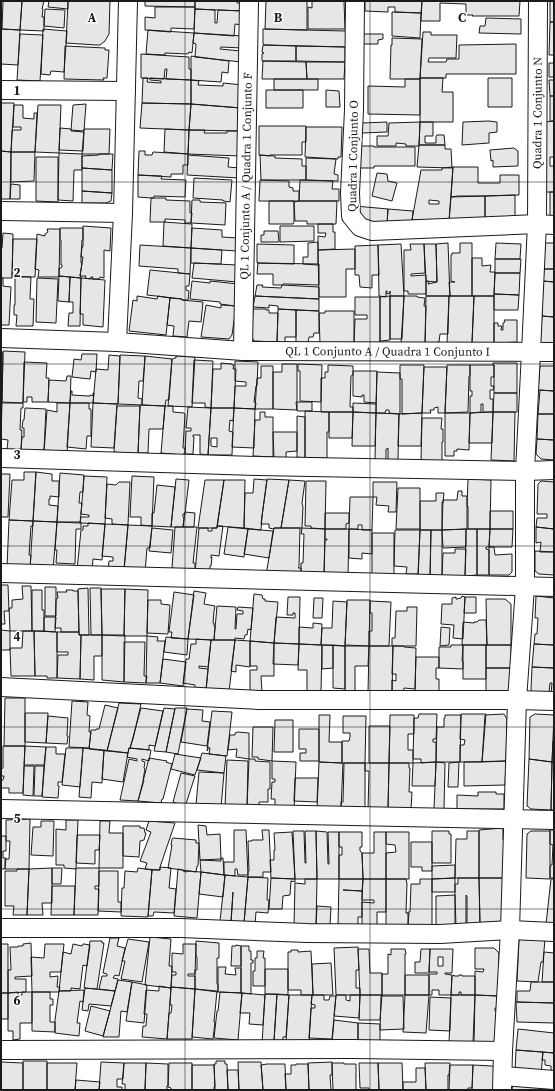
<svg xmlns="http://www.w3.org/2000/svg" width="555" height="1091" font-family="'Source Serif 4',serif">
<rect width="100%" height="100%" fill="#fff"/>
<path fill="#e6e6e6" stroke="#1a1a1a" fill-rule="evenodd" d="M3 1H22L20 30 2 29Z
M22 1H44L42 9H43L42 17H44V31L20 30Z
M49 1H68V9L48 7Z
M68 1H110L109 34 105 41 100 45H96L66 43Z
M145 1H195V7L145 6Z
M195 1H237V3H243V11L195 9Z
M266 1H307V30L265 29Z
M312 1H344L345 29H308V7L312 8Z
M365 1H422L421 13 395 12V7H388V12L365 11Z
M422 1H520L519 16H472L473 15H466V4L440 3V21H421Z
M550 1H554V22H550Z
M155 7H195L194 29 171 28V32L145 30V17L155 18Z
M45 9 65 10 64 28 44 26Z
M195 9 215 10V23H217L218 10 243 11 242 25 235 24 234 36 194 33Z
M392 12 421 13 420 38 392 36Z
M486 18 521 19V34L479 33 480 26H485Z
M550 22H554V55H549Z
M1 29 20 30 18 65 1 64Z
M43 29 67 31 64 72 51 71 50 75 41 74Z
M263 29 346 31 347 47 265 45 263 44Z
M148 30 194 33 192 53 189 52 188 54 165 53V55L146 54Z
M423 32H431V35H457L456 58H429L428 62H446L447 59H459V45L516 44V74H446V78H420Z
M194 33 243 36 242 48 221 47 220 49 241 51V62L195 57 196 44 193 43Z
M20 34 43 35 40 81 17 80Z
M362 34H383V39L378 40V44H362Z
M392 38 422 39 420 79H390L391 45H392Z
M263 45 296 46V61H262V54L264 53 262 52Z
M65 46 105 48V50H109L107 78H103L104 80 64 79Z
M296 46 345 47V62L296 61Z
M141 54 189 57V69H191V80L166 79 167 69H165L164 79 141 78Z
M191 56 229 61 228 73 222 72 221 82 191 80Z
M263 61 306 62 307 79H262Z
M306 62H345L344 79H307Z
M549 63H554V77H549Z
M143 78H148L147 82 161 83V81L150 80V78L191 80V104L142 103Z
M420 78H443L442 92H453V122H420Z
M488 78H512V107H488Z
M274 79H318V90H274Z
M405 79H420V115L368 114V86L405 87Z
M191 80 199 81 198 85 223 86V83L243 85 241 108 191 104Z
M549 80H554V96H550Z
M266 90H303V108H266Z
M326 90 339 91 340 107H326Z
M550 96H554V121H550Z
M1 103H14L11 152 1 151Z
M142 103 191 104 189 130 140 128Z
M86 104 84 131 71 130 73 105Z
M191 104 241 108 240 131 189 130Z
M14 105H23V118L34 119V113H37L35 152H11L12 130H21V127H13Z
M38 105H61L59 153 35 152Z
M489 121 497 122V132L489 133V143L462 145 463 122Z
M554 121V157H550V166H554V192H544L545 122Z
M387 122V132L362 133V123Z
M420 122H433V136H425V143H436V136L437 135H444L445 145H419Z
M420 122 419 146H406V144L396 143V146H377V136H388L389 123Z
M259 126H306V142H302V155H270V156L259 155Z
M306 127H342L341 157H338V159L305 157Z
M60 128 71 129V131L84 132 83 151 59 150Z
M84 129H110L109 154H82Z
M165 129 189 130 188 154 164 152Z
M189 130H205L204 133H227V131H240V156L188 154Z
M419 145H445V149H451L452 168 417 167Z
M358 146H374V147H415V166H374V168H357Z
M514 148 518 151V166L493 167V160L491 161 490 150Z
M1 151 11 152 10 199H1Z
M139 151H145V155H152L153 152 188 154V165H183V174H171V177L138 175Z
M11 152H35L34 181 11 182Z
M59 153 82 154V170H74L73 201 58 200Z
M99 154H113L112 170 82 168V156L99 155Z
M188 155 229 158 228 167 240 168 239 178 187 175Z
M260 155 275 156V158L302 159V166H306V180H261Z
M36 157H58V202L36 201Z
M306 158 336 159 334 174 338 175V181L306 180Z
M453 167 449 221 412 220 421 170H442V168ZM429 200 439 201V204H429Z
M453 167H478V183H500V175H519V195L451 197Z
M82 168 112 170V193L82 191Z
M377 173 387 174 388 181 397 183 392 201 372 196Z
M138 175 162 176 161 179 186 180 185 197 154 196V198H151L138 197Z
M194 178 232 180 230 202 223 201V200L193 198Z
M260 180 289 181V187L293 188V191H299V201H259Z
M300 180 333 181 332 189H339V201H299Z
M11 184 20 185V199H10Z
M82 191 112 193 111 201 106 203H82Z
M550 192H554V218H550Z
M515 195V220L485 221V196Z
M458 196H485V221H449L451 197Z
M151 198H166V200L190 201V213H192L191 223H185V220L165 219V222H150Z
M192 200H200V202L226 203 225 225 191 223Z
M269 201H294V222L293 224H269Z
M299 201H337L336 224H307V221H295L294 202Z
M355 206 388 209 387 225 354 224Z
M388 209 413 211 412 222 387 223Z
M164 222 192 224 191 248 163 246Z
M318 224H333V232H335V249L318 250V236L325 237 326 233H318Z
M83 226 111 228 110 251 104 250V278L100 277 99 279H92L93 277H91L90 279 85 278 86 276H80L83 257H81L82 247H83Z
M280 226H314V241L280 242Z
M60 228H83V240H82L81 257V263H82L80 276H81V278L59 276V268H61L62 267V265H61V240H60Z
M192 228 222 230V237L238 238 237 251 191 248Z
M47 229H60L59 277H38L39 270 35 269 37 234 45 236V234L48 232Z
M264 231H278L279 242H261V235H264Z
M3 233 13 234 12 278H1V248H2Z
M13 239H37L35 277H12Z
M318 242V265L303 264V257H308V243Z
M448 243 450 296H426V281L429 282 428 284 437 282 436 244Z
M460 243H472V296H450L449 282H455L451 281V255H452V253H460Z
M496 243 521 244 520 259H495Z
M545 243H554V269H544Z
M257 244 294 245V264L257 263Z
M401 244 404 296H390V291V293L387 294V291H386V297L379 296 378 245Z
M410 244H424L425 273 411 274V276L426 275V294H408V291H404V250H411Z
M424 244H436L437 282 426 281Z
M140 245 191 248 190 274 178 273V269L139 266Z
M378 245 379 275H372V288L360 287 359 275H355V246Z
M191 248 222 250 221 264 191 263Z
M355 249V269H346V297H319L318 250Z
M472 258H482V266L491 265 490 272H495L494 296H472Z
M495 259H521L520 273H495Z
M194 263 238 265 237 282 192 278Z
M258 263 319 264V285L287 284H283V285H273V274H257Z
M544 269H554V282L543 281Z
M150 270 190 274 189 286H186V290L189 291 188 300H182V299L147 295Z
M495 273H520L519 295 494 294Z
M15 276 31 277 30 299H34L33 326H16L17 315H14V305H15Z
M59 276 70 277 69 302 58 301Z
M70 277 81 278 80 326H68L69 313H73V302H69Z
M1 278H3V286L11 287 9 325H1Z
M37 278 58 279 56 323 36 322Z
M81 278 105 280 103 327 83 325V314H80Z
M192 281 210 283V281L238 284 235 306 220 304V302L190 299Z
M543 281 554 282V317L542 316Z
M257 285H263L262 287 281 288 282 285 319 287V299L255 296Z
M494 294 519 295 518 310H494Z
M137 296 157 299 158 296 170 298 166 335 129 331 133 300 137 301Z
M255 296 319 299V311L278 309V306L269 305V308L253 307Z
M390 296H404L402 339H390Z
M390 296V340L381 341V344H380V297Z
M404 296H417V297L425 298 424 306H426L425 344H401Z
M426 296H449L448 334H440L439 342H437V343L425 344Z
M449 296H474L472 343H447Z
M474 296H494V343H472Z
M355 297H380V344H354L355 319H367V315H355Z
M170 298 182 299V300L203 302 201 322 189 321 187 337 173 336 174 326 167 325Z
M206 305 221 308V305L236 306 232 335 229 339 201 337Z
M253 309H266V310H269V313H278L277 342 254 341 252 337Z
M278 309 296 310V337H285V343L277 342Z
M296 310 319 311V333H314L313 337H309L308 343H296Z
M325 311H354V344H320L319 313H325Z
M542 316 554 317V344L540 343Z
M504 320H517V342L494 343V323H498V326H502L501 330H503V323L505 322Z
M3 351 25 352 23 403 2 402Z
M1 352 3 353 2 402H1Z
M82 354H97L96 372 91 371 90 379 72 377 74 359 81 360Z
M109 355 120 356 118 404 93 403 96 369 108 370Z
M120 355 145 356V358L143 381H139L138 398 142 399V405L118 404Z
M145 356 172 359 169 400H166L165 406 142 405Z
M176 356 195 357 192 407 168 406 172 359H173L174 358H176Z
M194 360 213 361 211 408 205 407V403H192Z
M235 361 258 362 257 386H256L254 402 256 403 255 409 234 408 235 386H246V382L235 381Z
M24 362 47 363 46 378H49L48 402H32V397H27V402H23Z
M221 363 232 364V365H234L233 369H236L234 408H211L213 369H221Z
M493 363H517V393H494V365H493Z
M282 364H297V410L273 409V372H282Z
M298 364 322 365 321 402 300 401V371H298Z
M328 365 353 366V375L351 376 350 407H353V412H321V378H325V372H328Z
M400 365H424L422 413 402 414V379H400Z
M447 365H470V376H469L468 412 445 413Z
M470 365H494V377H491V386H494L493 390H490V399H493V412H483V404H481V412L470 413V396H472V391H470Z
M261 366H273V409H255L257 378H261Z
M540 366H554V391L538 390Z
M424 367H447L445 413H438V407L434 408V410H430L431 413H422Z
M353 371H377L376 403 364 402V395H362V397L353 396Z
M377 372 400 373V414L389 413V410H386L385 413H376Z
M67 376H71L70 403 48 402 49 380 66 381Z
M540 390 554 391V414H538Z
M71 391H72V395L88 396H90V395L93 396V393H94L93 403H70Z
M494 393H517V412H493Z
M296 402H312V411H297Z
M2 403H23V408H21L20 430H22L21 450H7L8 440 1 439Z
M57 403H70L67 453 44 452 47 410 57 412Z
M70 403H89V409H91V436H87L86 449 67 447Z
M93 403 117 404 114 448 91 447Z
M353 403 376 404V413L353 412Z
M140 405 165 406 163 429H149L148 453H138Z
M117 406H140L138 454 114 452Z
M165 406H173V412L184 413 185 414 183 448H185V454H183V455L161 453Z
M188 407 211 408 208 455 200 454V435H193V437H194L193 454H185L186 431H191V428H186Z
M25 408 46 409 44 450H21L22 437H24V428H22L23 420H24Z
M211 408H234L233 421 230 420 229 431 233 432 232 455H208ZM211 438H217V447L211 446Z
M234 408 255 409 254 448 232 447Z
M305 411 329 412V432H327V458H305Z
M260 412H265V417H273V457L253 456 255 420H260Z
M329 412H353L352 438H329Z
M353 412 376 413 375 446H352Z
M493 412 492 443H469L470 413Z
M493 412H515L514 461 491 460Z
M376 413 399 414 398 460H388V448L387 449H386V460H375Z
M422 413 421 446H398L399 414Z
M445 413H470L469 450 457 449V451H454V456H445Z
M538 414H554V440L537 439Z
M297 416 305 417V458L297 457Z
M422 418H442L441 429H443V442H442V462L421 461Z
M273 432H297V451L286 452V458H274Z
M537 439 554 440V460L541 459 536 454Z
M24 472H36L33 521 9 520 12 480H24Z
M36 472 52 474V481H59V497L50 496V499H49V505L58 506 57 522 33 521Z
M60 473 84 475 83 492H80L79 503H82L80 523 57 522Z
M1 474H10L8 517H1Z
M84 476 107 477 105 524 80 523 81 517H89V515L81 514Z
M132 476 154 477 152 526 141 525V517H130Z
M176 479 189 480 185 514H183V517L184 518 183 527H171Z
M254 479 267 480 262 516 261 530 244 528 245 493H253Z
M267 479 289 480 281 528H274V529L269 528V524H261Z
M468 479 491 480 490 529H468V506H467Z
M205 480H224L217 528H198Z
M224 480H245L244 528 217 526Z
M289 480 305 481 302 503 303 507 302 528H281Z
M306 481H326L325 529 311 528V526H305Z
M541 481 554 482V529L536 527 537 518H547V514H537L538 484Z
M119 482H130L128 525 112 524V519L105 518 107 484 116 485Z
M373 482H397L396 512H388L389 506 376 505 377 497H373Z
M157 485 175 487 171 527 152 526V513H154Z
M398 488H420V529H396Z
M458 491H462V496H467V529L442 530 443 500H457Z
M436 493H444L443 503 442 502V530H420V501H436Z
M350 497H373L372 530H362V525H358V529H349Z
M490 511H513V529H490Z
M185 512 195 513 194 527H183Z
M325 513H349V523L346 524V529H325Z
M9 520 33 521V526H31L29 555H31L30 568 7 567Z
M33 521 57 522 53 570 30 568Z
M57 522H81V529H76L75 564 56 563 57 550H55Z
M88 523 105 524 102 560 93 559 92 571 77 570 81 530H83V526H88Z
M105 524 128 525 124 569 108 572 109 561H113V557L102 556Z
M128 525 152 526 150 548H147L145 573 124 571Z
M217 526H223L219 556 211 555V558L212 557 211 566H210L209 575 195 573 199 528H208V531H212V528H217Z
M175 527H197L193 563H195V575L180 569 172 568Z
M228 527 248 529 244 557 224 554Z
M536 527 554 529V552H540L541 542 536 543Z
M152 528 173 530 171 553 149 551Z
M274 528H300L299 567 298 568H301V575H266Z
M302 528 325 529 324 576H301V563H303L304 534H301Z
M248 529 273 531 269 558 244 554Z
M325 529H349L348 576H324L325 540H327V539H325Z
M349 529 372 530V554L362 553V559L349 558Z
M466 529H477V575L465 576Z
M466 529V547L443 548 442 530Z
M477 529H490L489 547H486V549L489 550V575H477Z
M490 529H513L512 547H489Z
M395 530H420L418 574H406L407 567 394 566Z
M420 530H431L430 579H418Z
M431 530H442V576H430Z
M372 533H394V576H372Z
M489 547H494L495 555 512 554V572L509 575H489Z
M455 549H466L465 576H442L443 553H455Z
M535 551 554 552V575L539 574 535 571Z
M1 585H8L9 611H4L5 624H1Z
M22 586H31L32 631H10L9 608H12V600L23 599Z
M45 587H56V616H45Z
M88 588 89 635H79L78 589Z
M90 588H101L102 635H91Z
M101 589H125L124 636 102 635Z
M125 589 148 590 147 636H124Z
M32 590H42V610H44V631H32Z
M66 590H73V591H78L79 632H61V628H55L56 599 58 598 57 592H67Z
M194 591 206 593 204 604 215 606 214 611 213 623H214V626H215L214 640 188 639Z
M174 592 194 595 188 639 171 638 172 632H169Z
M254 594 262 595 263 599H265V601L278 602 274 643 250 641Z
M462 596 465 597 463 639 453 638 454 625 441 624 442 604H452V598L456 597V599H457L461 598Z
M536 596 554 598V645L534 644 535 634H537L538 618H535Z
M288 597H300L299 644 274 643 276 617 295 618V613H293V615H287Z
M465 597H476V613H464Z
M314 598H323L322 618H313Z
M486 599H505L511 604V645H487Z
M148 600H161V604L170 605 168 634 147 633Z
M347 600H370L369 646 345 645Z
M333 601 347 602 345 646 321 645 322 628H332Z
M370 601 391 602 389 646H369V631H372V613H370Z
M217 606 236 607 235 629H236L237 614H243V611L237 610 238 607 253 608 251 630 248 629 247 635H245L244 639 235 638V640H214Z
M407 607H417L416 646H392V638H395L396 611H407Z
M44 617H56L55 632 44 631Z
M479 620H486L487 645H462L463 622 474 623V622H477Z
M313 623 322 624 321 645 299 644V627L313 628Z
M441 627 450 628 449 645 440 646Z
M1 630 10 631V650H1Z
M23 631H34L35 676H11L10 648H22Z
M34 631 57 632V678H47V676H35Z
M57 632H79V635H81L80 679 57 678 58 655H68V652H57Z
M81 635H102V656H94V680L80 679Z
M102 635H125L124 682 102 680Z
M147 636 158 637 157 641H165L160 683H146Z
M166 637 188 639 187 655 164 652Z
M196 639 211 640 208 667 199 666V668L208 669 206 689 195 688V685L183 683 186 659H189L191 644H196Z
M211 640H235L229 692 206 691Z
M235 640 250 641V667L236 665V672L231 671Z
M250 641 274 643V676H261L262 692 250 691V670H257V666H250Z
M124 642H145L144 676H147L146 683 124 682Z
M274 643 299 644 298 665 273 664Z
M299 644 322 645 321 692H307V670H298Z
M534 644 554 645V668L532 667Z
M322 645H333V668L322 669Z
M333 645 345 646V689L333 688Z
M451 645H463L462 661H463V669L439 668V647H451Z
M463 645H486V679H463Z
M486 645H511V668H486Z
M345 646H369L368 666H355V693L345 692Z
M369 646H393L392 694 368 693Z
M393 646H404V647L416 648 415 689 404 688 403 696 392 694V680L396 681V674H392Z
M416 657H439V668H436V679H439V693L415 692Z
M163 659 186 662 183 686 160 683Z
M532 667 554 668V694H551L552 683H550L549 693H534L531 690Z
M486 668H511V695L486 693Z
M5 698H25V746H4Z
M72 701 88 702 87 715 90 716 89 732H91L89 748 69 747Z
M119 703 141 704 133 739 130 748H129L128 753 107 751Z
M105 705 118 708 107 751 89 749 91 730H96V729H99Z
M141 708 163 711 155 746 149 745V750L130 748Z
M164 708 175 709 166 752 154 751Z
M175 708H187L178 754 166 752Z
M187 709 203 710 202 721 210 722 207 746 181 742Z
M212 711 232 712 227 756 209 754 210 748 208 747V750L207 751Z
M25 713H48L46 743 25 742Z
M419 714H437L436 739H433V742H436V762L421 763V759H413L414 718H418Z
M461 714H486L482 762H460V745H464L465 740 460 739Z
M504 714 507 719 506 761 482 762 485 715Z
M535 714 554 715 552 762 529 759 530 717Z
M319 715H330L329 742H342V763L319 762Z
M390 715H414V734H408V750H413V763H389Z
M445 715H461L460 762H436L437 727H444V718H445Z
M48 716 68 718 67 736H68L67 744 46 743Z
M343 716H366L365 763H342V741H349L350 737V733H343Z
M275 720H293V752H274Z
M369 726H390L389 763H369Z
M253 727H273L272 761 258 759V757H252Z
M299 729H319V761H300V753H306V749H299Z
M238 732 249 733V759L236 757 237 749 228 750 230 735H235V733Z
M553 741H554V762H552Z
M3 746H25L23 793H9V788H1V780H3L4 776H1V769L3 768Z
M25 746 46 747 44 765H24Z
M46 747H56V754H65L62 782H58V786H59L58 798 42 797Z
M66 748H83L80 787 62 785Z
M83 748 104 750 102 783 92 782 91 798 79 797Z
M129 748 151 750 149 761 142 759V761L145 762 144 768 145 769 143 780H144L138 801 120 800 129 759 137 761V759L127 757Z
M104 750 128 753 123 782 102 779Z
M202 753 226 756 224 773 197 770Z
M175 754 201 758 195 775 171 769Z
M149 758 167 761 166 762 172 764 163 799H162L161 803 138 801Z
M249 759H255V761L270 762V789H268V802H259V808L247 807Z
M529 759 552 762 551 810 531 809 527 806Z
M227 760 248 761 247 807H225Z
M272 761 296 762 294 812H275V799H271L272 782H275V779H272Z
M506 761 505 785 464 786V762Z
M319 762 343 763 341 810H317Z
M436 762 445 763 444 809H434Z
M436 762 435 786H412L413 763Z
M459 762 458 787H448L449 763Z
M552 762H554V810H551Z
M344 763H365V809H341V802H343Z
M365 763H389L388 811 368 810 369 771H365Z
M389 763H409V768H410L409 792H412L411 809H388Z
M24 766H34L33 796 23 795Z
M35 766H44L42 796H34Z
M199 772 224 773 221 808 196 805Z
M181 773 195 776 186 804H179L173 802Z
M295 778H318L317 802 294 801Z
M478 792H496V794H504V809H457V795L478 796Z
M30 819 29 869H5V859H9L10 841H6V820Z
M66 820H78L76 869 64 868V865H56V829L66 830Z
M41 821H54L53 856 31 855 33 827H41Z
M100 821H110L109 833H123V868H99Z
M149 821 175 823 160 867V870L145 869 147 863 140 861 151 832 146 830Z
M198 825 206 826 207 835 220 834 221 859 200 860Z
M123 826H140V828H144L145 833H146L144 840 140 841 139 857 123 856Z
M503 828V840H504V878H479V830Z
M234 830H246L248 875H238L237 869H235V876L224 875V862H234Z
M262 830H269L271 872H263V877H248V871H249L248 841H252V840H263Z
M550 830H554V878H550V867L551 865H552L553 845 550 844Z
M293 831H304L305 863H306L305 831H316L317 879H295Z
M316 831 327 832 328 864H329L328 832H339V879H317Z
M432 831H449V834H451V863H432Z
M467 831H479V878H455L456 839H467Z
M531 831H550V879L526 878 527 834Z
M292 832 295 879 271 878 270 860H274V850H275L274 833Z
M339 832H362V847H360V851L362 853 363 879H339V855H342V847H339Z
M374 832H386V879H363L362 853H374Z
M386 832H409V879H386V853L396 852 395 845 386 844Z
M77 835H100L99 850H95V864L76 863Z
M1 836H6V851H3V858H6L5 869H1Z
M173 838 196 840V843H199L198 866H197L196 872 168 868 172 845H171L172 839Z
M411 842H432V871H422V867H411Z
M221 858H223L224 875 201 872 200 860 221 861Z
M455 865V878L432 879V866Z
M160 867 171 868 169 888 176 889 174 913 154 912 153 916H148L152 870H160Z
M52 868V903H42L43 915H27L29 869Z
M52 868H62L61 884H52Z
M76 868H99V886H95V889H99L98 915H74Z
M138 868 152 870 148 917 121 916 122 888H124L125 871 137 872Z
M17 869H29L27 915H13L14 906H5V871H17Z
M178 869 183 870V871L187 872V871L201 872 197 918 174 916Z
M99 871H118V902H121V912L98 911Z
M201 872 225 875 223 897 199 894Z
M225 875 248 877 244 923 231 922 233 892 231 922 220 921Z
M248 877 268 878 267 900H269L268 913 256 912 255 924 244 923Z
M271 878 295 879V882L291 881 290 895 283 896 282 909H269Z
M455 878V892H432V879Z
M458 878H479L480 925H467V896L466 895V925H455V884H458Z
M479 878H504L503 918 500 926 480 925Z
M305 879H317L316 927 294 926 295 883 305 884Z
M339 879H363L362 891 343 890 362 891V917H358V927H338Z
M363 879H386V912H377V925H362V902L374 903V900H362Z
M386 879H406L407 884 406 913H409L408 926H386Z
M420 879H432V926H408V912H410L411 884H420Z
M551 879H554V924H546Z
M52 886H75L74 915H51Z
M455 895 456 927 436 926V896Z
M317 906 331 907 330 925H316Z
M150 937 171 939 169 966H172L171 988 145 985Z
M110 938H119L117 946 125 948 119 976 115 975 113 978 118 979 115 991 99 989 102 976H107V974L103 973Z
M522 938 545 939 543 962H541L538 982 517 981 519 940Z
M128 939 149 942 142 982 121 979 125 961H122Z
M90 941H102V943H104L97 989 84 988Z
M196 941 219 943V958H217V984H218V992L195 989V970H197V957L196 956Z
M31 943 32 976 15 977V979H26V992L8 993V970H11L10 947H18V946H23V944Z
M1 944H8V993H1Z
M45 944H64L61 972H50V977L58 976 57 987H60L59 992H32L31 957 44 958Z
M73 944 82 946 83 944H84L90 945 87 966 83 965 80 989 71 988V991H59L63 952 71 954Z
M183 944H196L195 974H188V976H195V989L171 987 172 975H176V972H172V953L183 954Z
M236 945 241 946V966H231L232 946H236Z
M241 946H249V951H251V960H253V963H251V994L241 993Z
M358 947 359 970H356V988H360V995H336L334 948Z
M475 948H494L499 953 498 996 475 995V971L483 972 484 969H475Z
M358 949H369L370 973H382V995H360Z
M391 949H405L406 954H405V995H382V974H388V954L391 955Z
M421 949H430L429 973H415V962H420Z
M430 949H453L452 973H445V974L452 975 451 995H439V990H432V995H429V974H437V972H429ZM438 957H443V966H438Z
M291 950H298V952L311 951 313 995H301V990H288V952H291Z
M257 951H264L263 958H265V986H253V971H255V958H257Z
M544 952 554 953V982H542Z
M331 963 333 995H313L312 964Z
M218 967H226L225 974 236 975 235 968H241V993L218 992Z
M265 969H288V995L265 994Z
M405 975H429V995H405Z
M454 975V976H459V975H462V976H475V995H461V992H459V995H451L452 976Z
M118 980 132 982 127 1012 121 1011 119 1037H103Z
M132 982 147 985 144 1023 126 1021Z
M531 982H554V1003L517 1002V991H530Z
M159 986 171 988 167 1039 142 1037 143 1026H146L147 1014H144L146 990 159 991Z
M171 987 195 989 192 1039H167L169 1013H171L172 1005H170Z
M85 988 115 991 111 1006 89 1004 88 1011 82 1010Z
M195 989 217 991 214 1022H215L213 1039 192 1037Z
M84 990 83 1002 80 1001 77 1023H80L79 1036 55 1033V1020L59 991Z
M18 992V995H22V992H32V1023H20V1039L13 1040V1031H8V993Z
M32 992H50V999H53V1005H50V1022H55V1032L32 1031Z
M220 992 242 993 238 1040 214 1038 217 1011H218Z
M1 993H8V1019H1Z
M242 993 265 995 263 1025 249 1024 250 1013H240Z
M265 994H277L274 1041 262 1044Z
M277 994 289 995 286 1037H283V1042L274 1041Z
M289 995H312L309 1042H286Z
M312 995H324V1000H329L330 996H336L332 1039 309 1038 311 1008H315V1005L311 1004Z
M336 995H346V1000L350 1001V995H360L359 1018 334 1016Z
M360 995H382L380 1020H359Z
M405 995H429L426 1033 403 1032Z
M451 995H475L474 1044 449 1043Z
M475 995 499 996 498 1008H495V1011H498L495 1043 473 1042Z
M381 996H403L404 1029 380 1030Z
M430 997 451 998 450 1031 429 1030Z
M516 1002 554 1003V1023L517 1022Z
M91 1006 110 1011 103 1036 85 1031Z
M334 1020 358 1023V1042L332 1043Z
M358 1023 380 1024V1041H358Z
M518 1029 554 1033V1053L516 1050Z
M516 1050 543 1052 541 1075 515 1072Z
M543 1052 554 1053V1075H551V1066L545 1065V1060H542Z
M23 1061H47V1090H23Z
M216 1061H225V1064H227L228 1090H215L214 1064H216Z
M1 1062 23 1063V1090H1Z
M101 1062 124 1063 123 1079H117V1087H122V1090H99Z
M238 1062H261L263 1090H239Z
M332 1062V1075H330L331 1090H309L308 1063Z
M47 1063H77L75 1090H47Z
M124 1063H146L145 1090H125V1084H122Z
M146 1063 168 1064V1086H167V1090H145Z
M169 1063H192V1090H171V1088L168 1087Z
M332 1063H344V1064H356V1090H333Z
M359 1063H378L379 1090H369V1088H360Z
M378 1063H402L403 1090H379Z
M425 1063H450L449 1075H448V1090H426Z
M267 1064H285L286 1090H263L261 1065Z
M296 1064H308L309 1090H286L285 1074H291V1065H296Z
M192 1065H214L215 1087H214V1090H192Z
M450 1065H473L472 1088H468V1090H449Z
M473 1065 492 1066 496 1069 495 1090H472Z
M416 1068H425L426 1090H403V1082H416Z
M227 1070H238L239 1090H228Z
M76 1080 100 1082 99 1090H75Z
M513 1081 551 1087V1089L543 1088V1090H512Z"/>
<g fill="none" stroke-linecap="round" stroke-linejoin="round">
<g stroke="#1a1a1a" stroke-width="20">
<g id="minor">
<path d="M355 1 354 110 350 193 351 216 360 227 372 231 537 224 554 225"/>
<path d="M1 90 126 91"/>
<path d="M1 211 123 213"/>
<path id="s1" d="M1 338 117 342 243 351 554 352"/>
<path d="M117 342 123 213 128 1"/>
<path id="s2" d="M243 351 249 1"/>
<path d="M1 458 258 466 525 471 554 470"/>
<path d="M1 573 554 587"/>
<path d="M1 687 259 700H517L554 701"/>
<path d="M1 809 554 820"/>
<path d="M1 928H180L307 933 440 934 510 930 554 932"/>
<path d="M1 1050 352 1049 503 1051"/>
<path d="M503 1076 554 1080"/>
<path id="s3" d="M502 1090 503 1051 510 930 517 700 525 587V471L531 352 537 224 538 1"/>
</g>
</g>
<use href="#minor" stroke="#fff" stroke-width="18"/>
</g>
<path fill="none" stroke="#1a1a1a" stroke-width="1" stroke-opacity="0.55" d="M185 1V1090M370 1V1090M1 182H554M1 364H554M1 546H554M1 727H554M1 909H554"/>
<g text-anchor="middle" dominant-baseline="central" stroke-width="3" stroke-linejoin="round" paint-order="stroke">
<g font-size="12" fill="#1a1a1a" stroke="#fff">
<text stroke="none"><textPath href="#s3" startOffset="978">Quadra 1 Conjunto N</textPath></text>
<text transform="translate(353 156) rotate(-89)">Quadra 1 Conjunto O</text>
<text stroke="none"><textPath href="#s2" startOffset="175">QL 1 Conjunto A / Quadra 1 Conjunto F</textPath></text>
<text stroke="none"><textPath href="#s1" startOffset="387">QL 1 Conjunto A / Quadra 1 Conjunto I</textPath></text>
</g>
</g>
<g font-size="13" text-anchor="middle" font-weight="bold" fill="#1a1a1a" stroke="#fff" stroke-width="3" stroke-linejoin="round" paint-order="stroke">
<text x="92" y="22">A</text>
<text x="278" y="22">B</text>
<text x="462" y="22">C</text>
<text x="17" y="95">1</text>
<text x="17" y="277">2</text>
<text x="17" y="459">3</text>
<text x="17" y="641">4</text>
<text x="17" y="823">5</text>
<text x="17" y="1005">6</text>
</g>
<rect width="555" height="1091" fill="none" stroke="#1a1a1a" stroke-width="4"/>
</svg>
